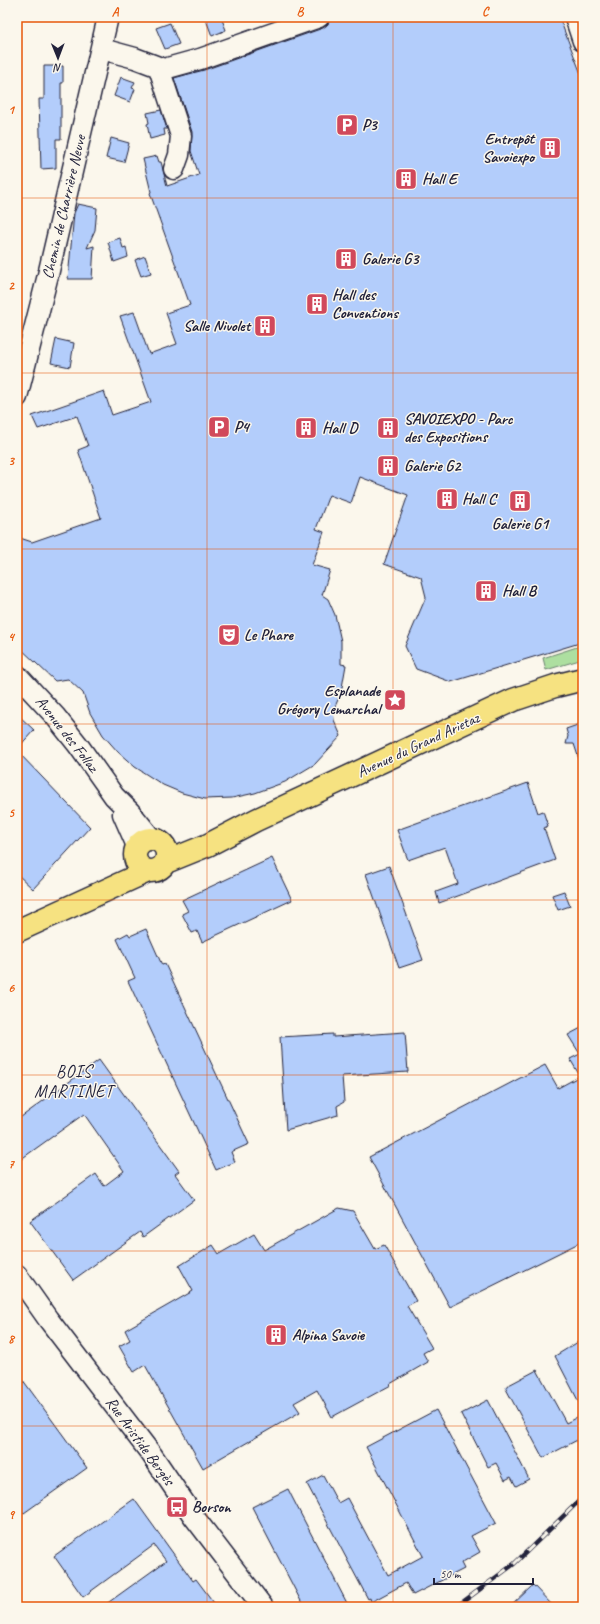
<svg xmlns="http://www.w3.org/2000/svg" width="600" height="1624" font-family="Caveat,sans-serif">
<rect width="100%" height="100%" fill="#fbf7ec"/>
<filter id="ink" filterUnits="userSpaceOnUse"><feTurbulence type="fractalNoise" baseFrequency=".025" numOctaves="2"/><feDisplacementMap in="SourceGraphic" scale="8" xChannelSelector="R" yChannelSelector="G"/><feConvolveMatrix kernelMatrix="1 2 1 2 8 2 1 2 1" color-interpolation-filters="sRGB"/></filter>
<g filter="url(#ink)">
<path fill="#addfa0" stroke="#68806e" d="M583 645V659L546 670 543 658Z"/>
<path fill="#b3cdfb" stroke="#22223b" d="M205 17H221L226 30 212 36Z
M330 17H559L583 79V642L451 682 416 669 405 646 426 597 421 577 384 564 408 495 360 477 351 503 329 495 316 529 324 532 312 565 330 570 322 595 328 599 335 615 341 641V664L346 665 341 693 333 711 334 720 341 736 315 764 285 782 255 793 232 798 205 799 182 793 163 785 135 767 118 752 103 735 90 713 83 693 68 679 55 681 17 645V537L32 542 101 518 78 450 88 446 77 416 38 429 32 416 104 391 112 415 151 402 120 316 134 312 149 354 177 344 166 313 190 305 150 193 151 192 143 159 157 156 159 162H161L167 186 199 175 191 151 192 132 174 78 204 70 323 28 328 24Z
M170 23 179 44 165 49 156 28Z
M44 66H63V83H61V139H56V168L41 169 39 99H44Z
M121 77 135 82 132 88 135 89 130 102 114 96Z
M161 110 167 129H164L165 135 150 139 147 124 149 123 147 113Z
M111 138 129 143 124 162 106 158Z
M78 204 97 208 95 230 87 248 94 246 92 279H68L74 213Z
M120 238 123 248 126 247 128 257 114 262 108 242Z
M145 256 151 273 141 276 135 260Z
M56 339 74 343 70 367 51 363Z
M17 714 34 730 17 749Z
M583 723V765H581L574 744H566L568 736 566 729Z
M17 751 90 827 33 889 17 874Z
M528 783 538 813 543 811 548 826 544 828 555 860 439 903 436 892 458 884 445 847 408 860 397 830Z
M272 858 292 900 202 942 197 931 192 933 182 914 188 911 182 900Z
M389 866 423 960 399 968 366 874Z
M564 891 570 906 558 910 552 895Z
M146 929 162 965 165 964 249 1144 231 1152 235 1162 216 1170 128 981 135 978 117 939 128 933 130 936Z
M583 1027V1241L450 1307 369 1157 545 1065 558 1088 580 1076 570 1059 580 1054 568 1035Z
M405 1032 408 1072 342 1076 344 1102 337 1106 338 1115 286 1130 280 1037 333 1034V1037Z
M99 1060 179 1171 175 1174 194 1200 143 1237 140 1232 73 1280 30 1221 96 1174 104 1186 124 1171 84 1114 17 1162V1120Z
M339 1208 353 1211 375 1249 384 1245 416 1301 407 1306 432 1348 423 1353 428 1362 390 1384 391 1385 332 1417 317 1390 294 1403 300 1412 203 1468 145 1365 134 1372 119 1346 130 1340 125 1330 193 1291 179 1266 213 1245 219 1254 254 1234 264 1250Z
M583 1339V1410L555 1356Z
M537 1370 566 1423 583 1414V1437L543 1458 505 1387Z
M17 1372 87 1468 17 1518Z
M488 1400 529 1479 516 1486 511 1477 505 1480 496 1463 488 1467 461 1414Z
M436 1410 496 1523 471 1536 480 1552 461 1563 464 1569 413 1595 406 1583 371 1602 370 1598 368 1599 307 1484 323 1475 338 1503 347 1498 388 1575 423 1556 366 1447Z
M288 1489 292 1497 349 1607H304L252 1507Z
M134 1499 193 1581 196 1579 217 1607H102L166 1561 154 1545 83 1597 54 1556Z
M533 1585 554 1607H510Z"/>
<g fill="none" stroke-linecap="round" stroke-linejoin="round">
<g stroke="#22223b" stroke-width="23">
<path id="minor" d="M575 17 583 41
M102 49 135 58 164 69 200 59 319 17
M159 68 181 136 179 155 174 169
M17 397 48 275 108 17
M17 675 55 716 78 745 114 796 130 812 151 838
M123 814 137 846
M17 1275 48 1319 152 1455 194 1517 263 1607"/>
</g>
<g stroke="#22223b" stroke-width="25">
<path id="major" d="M135 855a16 16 0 1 1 32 0a16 16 0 1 1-32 0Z
M166 862 208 845 256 820 513 700 555 686 583 679
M17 931 148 871"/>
</g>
<use href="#minor" stroke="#fbf7ec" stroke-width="20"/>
<use href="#major" stroke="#f6e281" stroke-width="22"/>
<g stroke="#22223b" stroke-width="4.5">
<path id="rail" d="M456 1607 514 1564 583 1497"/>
</g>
<use href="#rail" stroke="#fbf7ec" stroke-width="3" stroke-dasharray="9" stroke-linecap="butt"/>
</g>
</g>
<path fill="none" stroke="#e8590c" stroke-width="1" stroke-opacity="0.55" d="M207 17V1607M393 17V1607M17 198H583M17 373H583M17 549H583M17 724H583M17 900H583M17 1075H583M17 1251H583M17 1426H583"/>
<defs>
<g id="parking-square" transform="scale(1.15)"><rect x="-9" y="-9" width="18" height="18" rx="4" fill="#d1495b" stroke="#fbf7ec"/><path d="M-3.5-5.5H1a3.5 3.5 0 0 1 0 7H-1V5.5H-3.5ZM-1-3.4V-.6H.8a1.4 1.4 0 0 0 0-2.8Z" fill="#fff"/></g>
<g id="building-square" transform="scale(1.15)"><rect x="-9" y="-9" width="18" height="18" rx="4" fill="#d1495b" stroke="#fbf7ec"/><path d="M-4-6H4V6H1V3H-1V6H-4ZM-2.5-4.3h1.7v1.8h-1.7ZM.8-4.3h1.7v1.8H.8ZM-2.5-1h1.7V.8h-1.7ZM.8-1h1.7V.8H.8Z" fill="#fff"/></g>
<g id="theatre-square" transform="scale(1.15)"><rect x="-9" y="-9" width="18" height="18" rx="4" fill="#d1495b" stroke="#fbf7ec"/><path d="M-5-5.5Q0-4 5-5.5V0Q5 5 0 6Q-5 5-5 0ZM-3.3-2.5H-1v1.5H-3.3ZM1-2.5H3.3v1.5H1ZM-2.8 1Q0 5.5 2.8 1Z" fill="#fff"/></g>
<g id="sight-square" transform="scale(1.15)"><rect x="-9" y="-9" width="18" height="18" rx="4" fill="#d1495b" stroke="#fbf7ec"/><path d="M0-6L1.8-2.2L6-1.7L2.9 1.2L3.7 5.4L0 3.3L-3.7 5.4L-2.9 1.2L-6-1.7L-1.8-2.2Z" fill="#fff"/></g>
<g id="bus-square" transform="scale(1.15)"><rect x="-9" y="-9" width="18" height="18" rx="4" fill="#d1495b" stroke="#fbf7ec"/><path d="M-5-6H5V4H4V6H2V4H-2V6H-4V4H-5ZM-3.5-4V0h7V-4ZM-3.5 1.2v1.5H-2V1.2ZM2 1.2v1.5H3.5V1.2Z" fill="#fff"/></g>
</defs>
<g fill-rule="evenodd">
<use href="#parking-square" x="347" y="125"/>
<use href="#building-square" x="550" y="148"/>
<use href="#building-square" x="406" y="179"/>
<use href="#building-square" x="346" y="259"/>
<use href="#building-square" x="317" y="304"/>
<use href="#building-square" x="265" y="326"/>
<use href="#parking-square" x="219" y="427"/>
<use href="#building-square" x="306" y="428"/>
<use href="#building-square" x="388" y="428"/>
<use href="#building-square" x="388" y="466"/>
<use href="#building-square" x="447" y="499"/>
<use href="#building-square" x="520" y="501"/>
<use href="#building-square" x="486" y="591"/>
<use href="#theatre-square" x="229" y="635"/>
<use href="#sight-square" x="395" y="700"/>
<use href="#building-square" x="276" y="1335"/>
<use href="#bus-square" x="177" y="1507"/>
</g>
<g text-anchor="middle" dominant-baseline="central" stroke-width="3" stroke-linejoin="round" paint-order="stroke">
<g font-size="16" font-weight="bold" fill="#22223b" stroke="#fbf7ec" text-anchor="start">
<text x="362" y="125">P3</text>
<text x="534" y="139" text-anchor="end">Entrepôt<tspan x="534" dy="18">Savoiexpo</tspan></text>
<text x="422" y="179">Hall E</text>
<text x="362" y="259">Galerie G3</text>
<text x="332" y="295">Hall des<tspan x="332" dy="18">Conventions</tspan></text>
<text x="250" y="326" text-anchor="end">Salle Nivolet</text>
<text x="404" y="419">SAVOIEXPO - Parc<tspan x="404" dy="18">des Expositions</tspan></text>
<text x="234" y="427">P4</text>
<text x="322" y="428">Hall D</text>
<text x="404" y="466">Galerie G2</text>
<text x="462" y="499">Hall C</text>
<text x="520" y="524" text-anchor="middle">Galerie G1</text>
<text x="502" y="591">Hall B</text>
<text x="244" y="635">Le Phare</text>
<text x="380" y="691" text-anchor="end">Esplanade<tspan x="380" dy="18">Grégory Lemarchal</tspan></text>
<text x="292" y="1335">Alpina Savoie</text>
<text x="192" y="1507">Borson</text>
</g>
<g font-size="16" fill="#22223b" stroke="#fbf7ec">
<text transform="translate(64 207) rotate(-77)">Chemin de Charrière Neuve</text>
<text transform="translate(67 734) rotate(52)">Avenue des Follaz</text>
<text transform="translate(418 745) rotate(-25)">Avenue du Grand Arietaz</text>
<text transform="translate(140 1441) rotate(54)">Rue Aristide Bergès</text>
</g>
<g font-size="17" letter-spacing="1" fill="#22223b" stroke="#fbf7ec">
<text x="74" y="1071">BOIS<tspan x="74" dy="20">MARTINET</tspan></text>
</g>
</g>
<rect width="600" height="1624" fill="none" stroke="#fbf7ec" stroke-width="44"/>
<g transform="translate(58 58) rotate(179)" stroke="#fbf7ec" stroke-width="3" paint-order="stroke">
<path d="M0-3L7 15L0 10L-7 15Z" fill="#22223b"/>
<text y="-6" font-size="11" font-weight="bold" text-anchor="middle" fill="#22223b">N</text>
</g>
<path d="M434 1578v6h99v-6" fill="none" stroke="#22223b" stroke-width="2"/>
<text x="440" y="1578" font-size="12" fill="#22223b" stroke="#fbf7ec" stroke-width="3" paint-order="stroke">50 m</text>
<rect x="22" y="22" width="556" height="1580" fill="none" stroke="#e8590c" stroke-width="1.5"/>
<g font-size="13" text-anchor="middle" font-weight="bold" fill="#e8590c">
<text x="115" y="16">A</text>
<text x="300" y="16">B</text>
<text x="485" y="16">C</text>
<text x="11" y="114">1</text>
<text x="11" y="290">2</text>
<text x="11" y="465">3</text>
<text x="11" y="641">4</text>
<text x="11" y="817">5</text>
<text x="11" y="992">6</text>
<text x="11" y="1168">7</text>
<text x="11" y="1343">8</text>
<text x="11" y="1519">9</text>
</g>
</svg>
